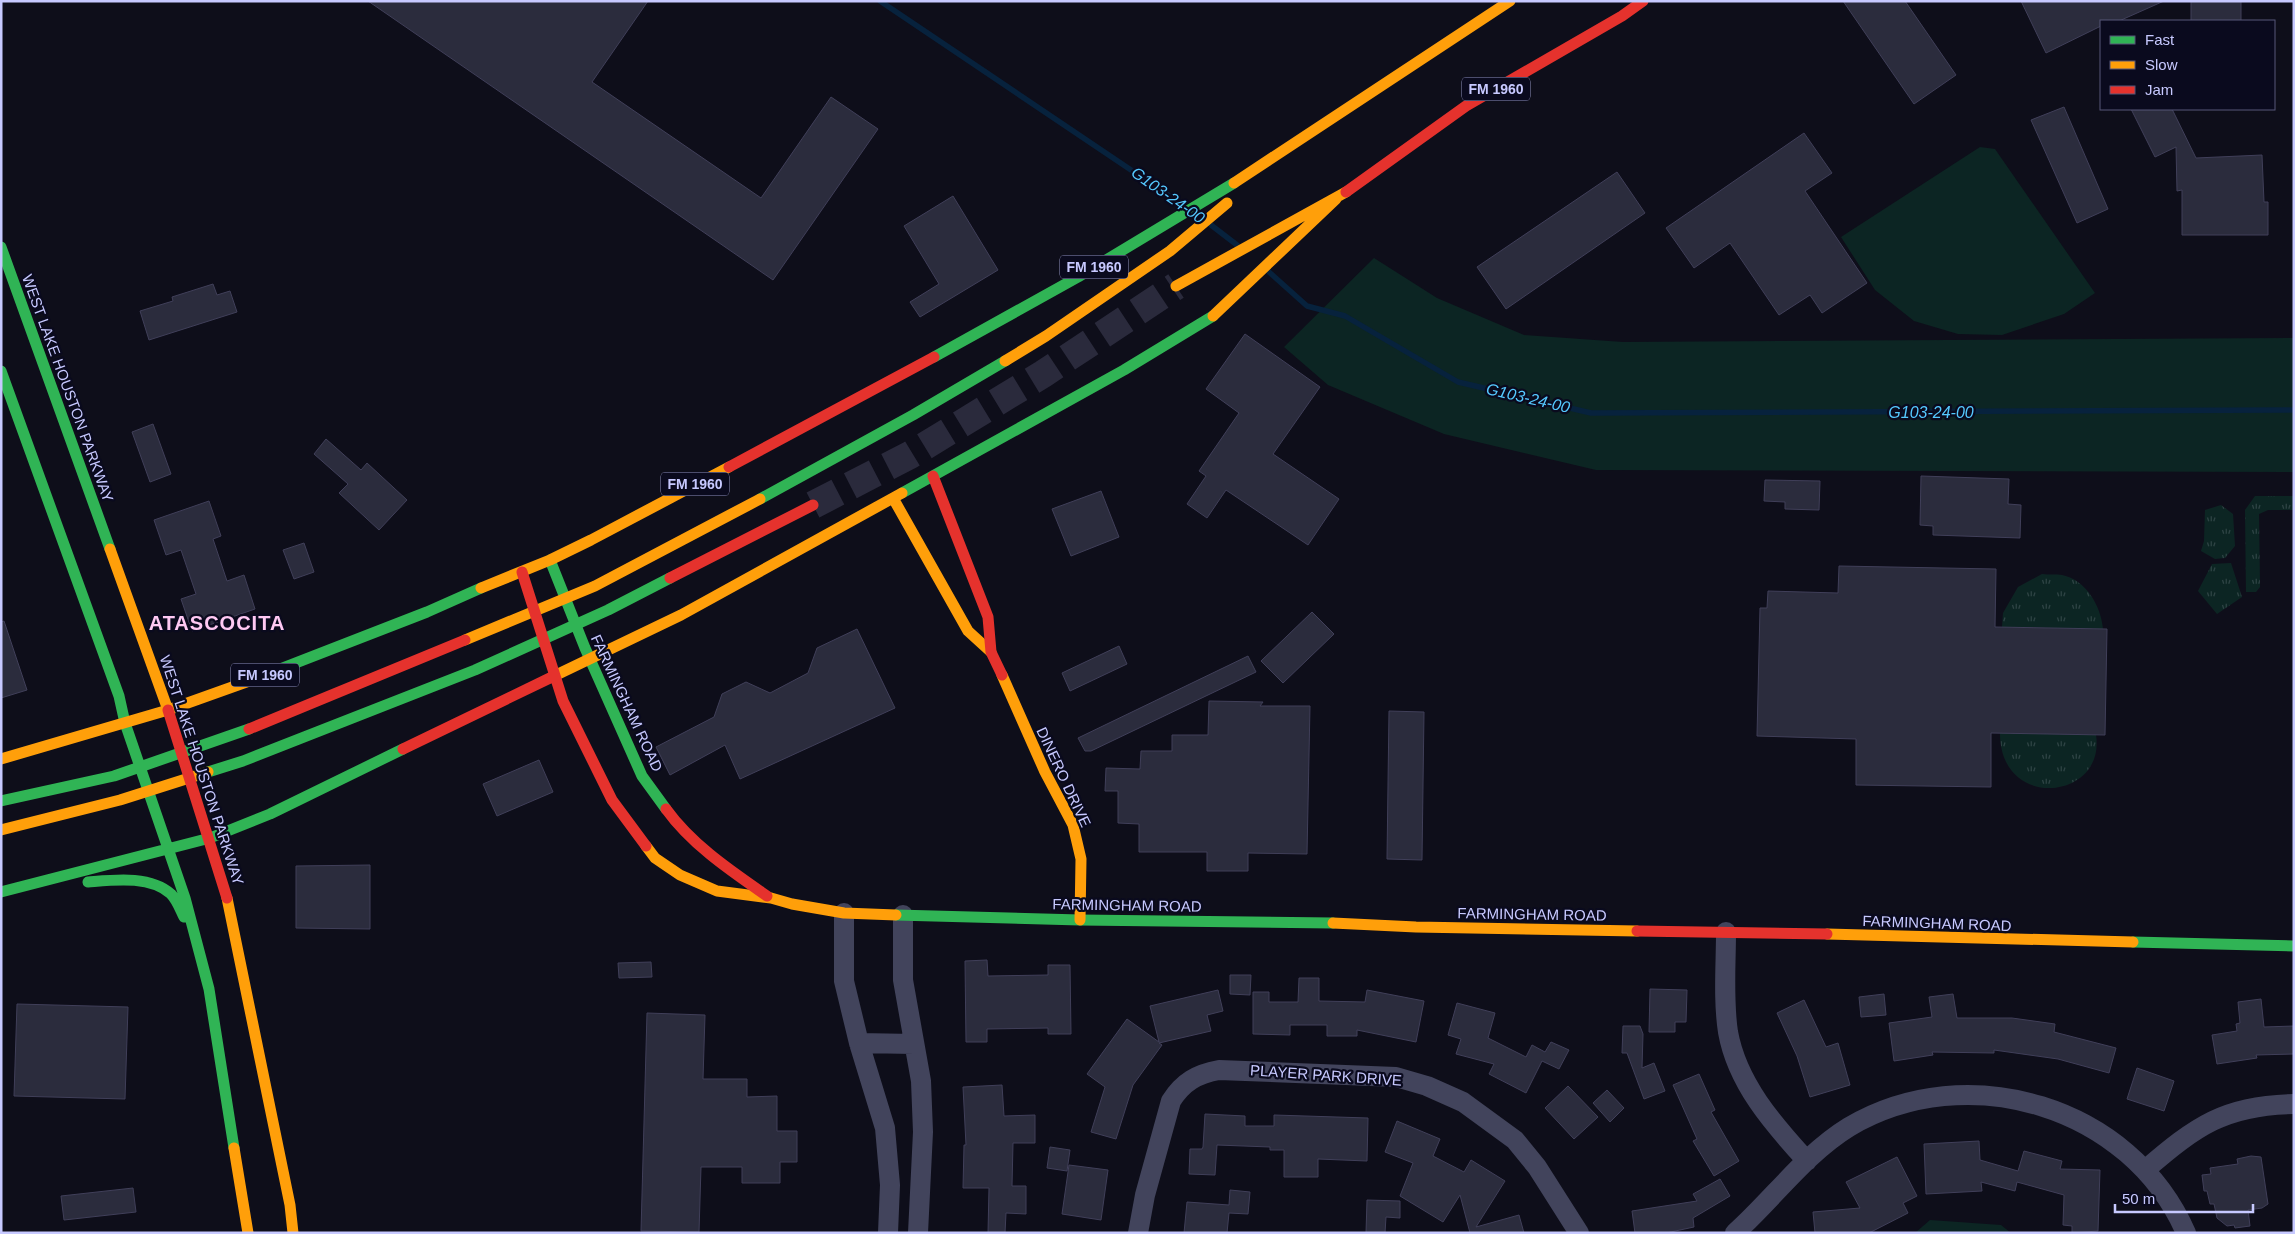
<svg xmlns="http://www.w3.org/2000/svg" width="2295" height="1234" font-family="Arial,sans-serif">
<defs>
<pattern id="park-tufts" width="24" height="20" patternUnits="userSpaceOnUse" patternTransform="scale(1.25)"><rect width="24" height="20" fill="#0c2523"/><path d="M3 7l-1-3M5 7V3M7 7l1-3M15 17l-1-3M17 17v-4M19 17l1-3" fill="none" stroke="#2e4344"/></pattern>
</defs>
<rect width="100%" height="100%" fill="#0e0e1a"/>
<path fill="#0c2523" d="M1980 147 1995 149 2095 293 2064 314 2002 335 1958 334 1914 321 1875 290 1841 237Z
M1374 258 1437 298 1524 335 1623 342 2294 338V472L1596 470 1444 434 1328 385 1284 347Z
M1930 1220 2001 1225 2011 1233H1915Z"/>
<path fill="url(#park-tufts)" d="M2255 496H2294V510H2268L2259 514 2260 587 2256 592H2246L2245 510Z
M2221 505 2233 514 2235 546 2225 558 2215 559 2201 551 2204 541 2205 510Z
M2231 563 2242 597 2217 614 2198 591 2212 564Z
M2042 574C2049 575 2056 574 2062 575 2086 580 2101 606 2103 629L2002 627 2003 613 2018 587Z
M2000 733 2096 735C2106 800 2000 812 2000 733Z"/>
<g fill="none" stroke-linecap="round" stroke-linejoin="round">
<path stroke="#07223d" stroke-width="5.5" d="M880 1 1183 205
M1211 225 1237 245
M1269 272 1307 306 1345 316 1458 382 1591 413 2294 410"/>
</g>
<path fill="#2b2c3d" stroke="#403f59" d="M368 1H648L592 82 761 198 831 97 878 129 773 280Z
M1843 1H1905L1956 75 1914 104Z
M2021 1H2164L2119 21H2101V26L2046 53Z
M2191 1H2241V21H2191Z
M2064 107 2108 209 2077 223 2031 120Z
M2131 109H2172L2196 158 2262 155 2264 202H2268V235H2182V190L2177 191 2176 147 2155 157Z
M1804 133 1832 173 1805 191 1867 283 1822 313 1810 295 1779 315 1730 243 1694 268 1666 228Z
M1617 172 1645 213 1506 309 1477 267Z
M953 196 998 270 920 317 910 302 939 284 904 226Z
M213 284 217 295 230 291 237 312 149 340 140 311 173 301 172 297Z
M1245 334 1320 387 1273 454 1339 499 1308 545 1226 490 1207 518 1187 504 1206 476 1199 471 1239 413 1206 389Z
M153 424 171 474 150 482 132 432Z
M326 439 361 470 367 463 407 500 379 530 339 493 348 484 314 454Z
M1921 476 2009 479 2008 504 2021 505 2020 538 1933 535V526L1920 525Z
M1765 480 1820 481 1819 510 1785 509V502L1764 501Z
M1101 491 1119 537 1071 556 1052 509Z
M209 501 221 536 213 539 227 581 244 575 255 609 192 631 181 599 196 594 181 550 166 555 154 520Z
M304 543 314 572 294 579 283 550Z
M1839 566 1996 569 1995 627 2107 629 2105 735 1991 733V787L1856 785V739L1757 736 1760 608H1767L1768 591 1838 593Z
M1312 612 1334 634 1283 683 1261 661Z
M4 621 27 690 1 698V622Z
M857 629 895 708 740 779 725 745 670 775 656 747 714 717 722 694 746 682 770 693 808 673 817 648Z
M1119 646 1127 664 1070 691 1062 673Z
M1248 656 1256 672 1091 751H1085L1078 738Z
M1209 701 1263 702 1260 706H1310L1307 854 1248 853V871H1207V852H1139V824L1118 823V791H1105L1106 768 1140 769 1141 751H1172V735H1208Z
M1389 711 1424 712 1422 860 1387 859Z
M539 760 553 792 497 816 483 784Z
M370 865V929L296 928V866Z
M987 960 988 976 1048 975V965H1070L1071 1034H1048V1028L987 1029V1042H966L965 961Z
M651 962 652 977 619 978 618 963Z
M1230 975H1251L1250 995 1230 994Z
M1299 978H1319V1001L1365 1002 1367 990 1424 1001 1416 1042 1357 1030V1036H1327V1025H1290V1035L1253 1034V992H1269V1002H1298Z
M1650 989 1687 990 1686 1022H1675V1032H1649Z
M1218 990 1223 1011 1207 1015 1211 1031 1159 1043 1162 1045 1133 1085 1116 1139 1091 1132 1105 1087 1087 1074 1127 1019 1159 1042 1150 1006Z
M1884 994 1886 1015 1861 1017 1859 997Z
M1953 994 1957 1018H2012L2055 1024 2054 1032 2116 1048 2109 1073 2058 1059 1994 1050V1053L1932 1052 1933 1055 1894 1061 1889 1023 1932 1017 1929 997Z
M2261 999 2264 1027 2294 1026V1054L2256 1055 2257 1058 2217 1064 2212 1035 2237 1031 2236 1024 2240 1023 2238 1002Z
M1804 1000 1826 1047 1838 1043 1850 1085 1810 1097 1797 1056 1777 1013Z
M1457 1003 1495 1013 1488 1038 1526 1057 1532 1045 1545 1052 1551 1042 1569 1050 1559 1069 1542 1061 1526 1093 1489 1074 1494 1064 1456 1054 1461 1039 1448 1035Z
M17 1004 128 1007 125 1099 14 1096Z
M647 1013 705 1015 703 1079H747V1097L777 1096V1131H797V1162H780V1183H742V1167H701L699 1232 641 1231Z
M1623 1026H1640L1643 1034 1642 1068 1654 1063 1665 1091 1644 1099 1627 1053H1622Z
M2137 1068 2174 1081 2164 1111 2127 1099Z
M1699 1074 1715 1110 1711 1112 1739 1161 1714 1176 1693 1141 1697 1139 1673 1085Z
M1002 1085 1004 1116 1035 1115V1143H1013L1012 1186H1026V1214L1006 1213 1005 1233H988L989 1188H963L964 1145H966L963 1087Z
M1568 1086 1598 1117 1574 1139 1545 1108Z
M1607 1090 1624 1108 1610 1122 1593 1103Z
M1205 1114 1245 1116V1126H1274V1115L1368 1118 1367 1161 1318 1159V1177H1284V1150H1270V1147L1217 1145 1215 1175 1189 1174 1190 1149H1202L1203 1147Z
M1397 1121 1440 1139 1433 1156 1464 1172 1471 1160 1505 1181 1476 1227 1519 1215 1524 1233H1470L1460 1195 1443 1222 1400 1196 1413 1163 1385 1152Z
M1979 1141 1980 1160 2018 1171 2024 1151 2062 1161 2060 1169 2100 1170 2098 1231 2072 1233V1226L2063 1225 2064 1195 2017 1182 2015 1191 1981 1182 1982 1191 1926 1194 1924 1144Z
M1050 1147 1070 1150 1067 1171 1047 1168Z
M2251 1156 2261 1157 2268 1204 2262 1208 2248 1210 2250 1226 2235 1228 2234 1225 2227 1226 2217 1218 2214 1204H2210L2207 1191H2204L2202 1175 2211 1174 2210 1168 2238 1164 2237 1159Z
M1897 1157 1917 1196 1903 1203 1908 1213 1869 1233H1815L1813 1212 1860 1208 1846 1182Z
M1069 1165 1108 1170 1101 1220 1062 1214Z
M1720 1179 1730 1196 1693 1218 1694 1227 1666 1233H1635L1632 1211 1697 1201 1693 1194Z
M133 1188 136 1212 64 1220 61 1196Z
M1230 1190 1250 1192 1248 1214 1229 1213 1227 1233H1184L1187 1202 1229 1205Z
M1367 1200 1400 1201V1218L1386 1217 1385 1233H1366Z"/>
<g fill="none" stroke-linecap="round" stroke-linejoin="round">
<path stroke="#2a2a3c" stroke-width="28" stroke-dasharray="28 14" stroke-linecap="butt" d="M813 505 910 455 1043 374 1176 286"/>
<path stroke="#42445c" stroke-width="20" d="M844 913V981L859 1043 885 1128 890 1185 888 1233
M903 915V980L921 1081 923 1132 918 1233
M1726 932C1726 965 1723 999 1728 1032 1737 1083 1773 1124 1807 1161
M859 1043 914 1044
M2145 1170C2196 1126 2225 1105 2294 1104
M1138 1233 1145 1195 1171 1101C1183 1082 1197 1074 1219 1070L1396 1077 1427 1086 1463 1102 1515 1140 1537 1167 1579 1233
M1735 1233C1773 1199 1805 1154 1849 1127 1967 1057 2131 1106 2186 1233"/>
<path stroke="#30b455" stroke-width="11" d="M1 247 110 549
M934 357 1078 277 1234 183
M1 371 119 696 125 723
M902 493 1124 370 1213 316
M760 499 913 415 1005 361
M550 560 585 648 642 776 666 809
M252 680 427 612 481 588
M125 723 185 898 209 989 234 1148
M208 772 243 761 475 670 608 610 670 578
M1 801 114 776 249 729
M88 882C113 880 150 875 171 894 177 900 180 909 184 917
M1 892 210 838 270 814 403 749
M896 915 1080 920 1333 923
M2133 942 2294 946"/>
<path stroke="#ff9f0a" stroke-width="11" d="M1234 183 1510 1
M1176 286 1346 192
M1213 316 1336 199
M1005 361 1046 336 1170 251 1227 203
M893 498 968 631 991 652
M110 549 168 710
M481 588 550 560 591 540 729 467
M465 640 595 586 760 499
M1002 675 1045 772 1073 825 1081 859 1080 920
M552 677 681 615 902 493
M1 759 168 710 252 680
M1 830 120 800 208 772
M646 846 655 858 680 875 717 891 771 898 792 904 844 913 896 915
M227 898 290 1205 293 1233
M1333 923 1416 927 1637 931
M1827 934 2133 942
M234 1148 248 1233"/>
<path stroke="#e5322d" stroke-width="11" d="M1346 192 1466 106 1622 16 1643 1
M729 467 934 357
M933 476 988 617 991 652 1002 675
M522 572 563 701 612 800 646 846
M670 578 813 505
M168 710 227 898
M249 729 465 640
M403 749 552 677
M666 809C692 845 731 871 767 896
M1637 931 1827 934"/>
</g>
<g text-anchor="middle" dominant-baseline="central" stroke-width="4.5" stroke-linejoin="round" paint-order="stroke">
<g fill="#0a0a1e" stroke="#8e90bc" stroke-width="1">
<rect x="1462" y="77.5" width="68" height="23" rx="4"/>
<rect x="1060" y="255.5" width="68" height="23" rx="4"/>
<rect x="661" y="472.5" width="68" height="23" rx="4"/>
<rect x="231" y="663.5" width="68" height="23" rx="4"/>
</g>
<g font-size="14" font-weight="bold" fill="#c7c9ff">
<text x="1496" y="89">FM 1960</text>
<text x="1094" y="267">FM 1960</text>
<text x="695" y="484">FM 1960</text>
<text x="265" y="675">FM 1960</text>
</g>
<g font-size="15" fill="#c7c9ff" stroke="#0a0a1e">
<text transform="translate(68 388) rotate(70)">WEST LAKE HOUSTON PARKWAY</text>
<text transform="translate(627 703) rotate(65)">FARMINGHAM ROAD</text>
<text transform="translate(202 770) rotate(72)">WEST LAKE HOUSTON PARKWAY</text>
<text transform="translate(1064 777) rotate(65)">DINERO DRIVE</text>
<text transform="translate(1127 905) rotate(1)">FARMINGHAM ROAD</text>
<text transform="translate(1532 914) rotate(1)">FARMINGHAM ROAD</text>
<text transform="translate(1937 923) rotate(2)">FARMINGHAM ROAD</text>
<text transform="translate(1326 1075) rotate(4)">PLAYER PARK DRIVE</text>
</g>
<g font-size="16" font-style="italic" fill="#55c9ff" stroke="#0a0a1e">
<text transform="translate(1168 195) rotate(35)">G103-24-00</text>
<text transform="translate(1528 398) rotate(13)">G103-24-00</text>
<text x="1931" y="412">G103-24-00</text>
</g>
<g font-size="20" font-weight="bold" letter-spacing="1" fill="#ffc9f3" stroke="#0a0a1e">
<text x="217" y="623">ATASCOCITA</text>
</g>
</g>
<rect width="2295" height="1234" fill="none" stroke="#c7c9ff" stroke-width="5"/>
<rect x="2100" y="20" width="175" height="90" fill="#0a0a1e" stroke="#565678"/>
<rect x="2110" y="36" width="25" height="8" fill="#30b455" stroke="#565678"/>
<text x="2145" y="45" font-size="15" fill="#c7c9ff">Fast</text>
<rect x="2110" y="61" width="25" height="8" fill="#ff9f0a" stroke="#565678"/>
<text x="2145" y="70" font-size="15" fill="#c7c9ff">Slow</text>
<rect x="2110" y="86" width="25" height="8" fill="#e5322d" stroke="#565678"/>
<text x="2145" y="95" font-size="15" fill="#c7c9ff">Jam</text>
<path d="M2115 1204v8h138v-8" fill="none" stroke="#c7c9ff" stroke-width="2.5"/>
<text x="2122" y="1204" font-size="15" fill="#c7c9ff" stroke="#0a0a1e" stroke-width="4" paint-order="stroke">50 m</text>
</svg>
